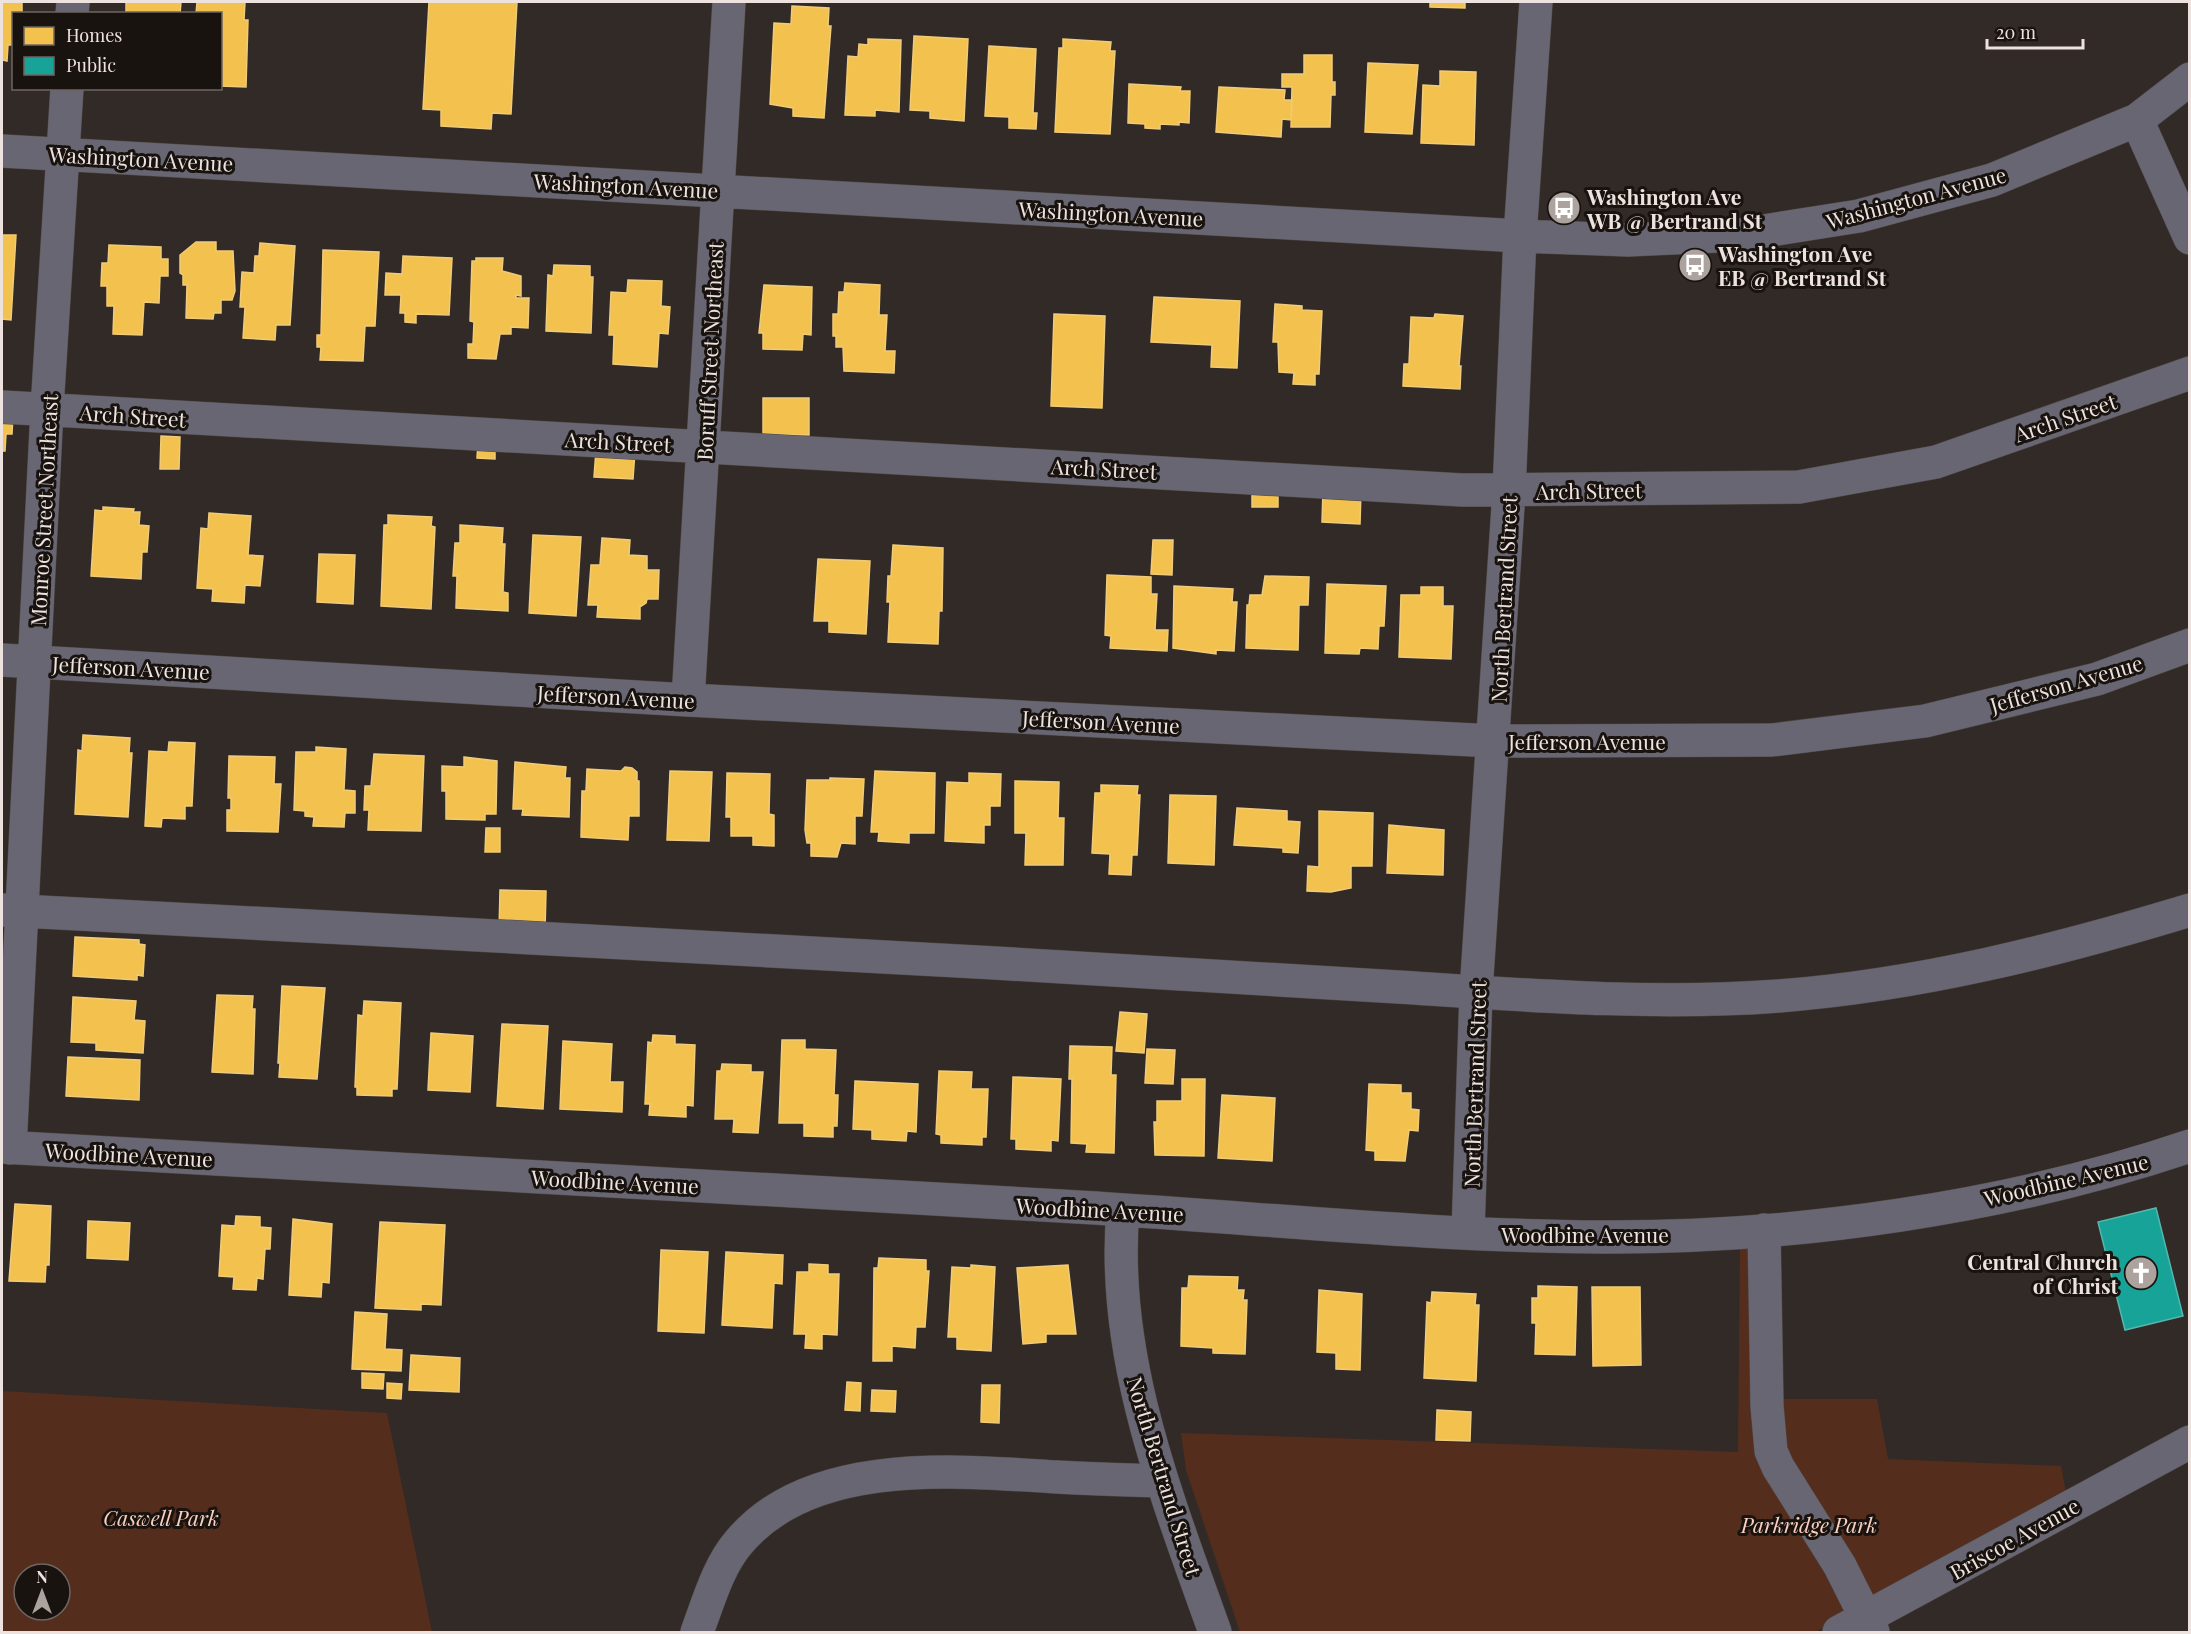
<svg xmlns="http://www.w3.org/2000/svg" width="2191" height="1634" font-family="'Playfair Display',serif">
<rect width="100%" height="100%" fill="#322a27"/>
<path fill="#552d1d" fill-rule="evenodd" d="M1775 1247 1777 1399H1877L1888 1459 2061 1466 2067 1498 1930 1576 1815 1632H1240L1186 1470 1181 1433 1738 1452 1740 1248Z
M2 1391 387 1413 432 1632H2ZM24 1574H60V1610H24Z"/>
<path fill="#f2c14e" stroke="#f0cb79" stroke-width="1.5" d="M2 2H22V14H14V45H8L7 61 2 60Z
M126 2H181L180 14H126Z
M197 2H245L244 20H248L246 87 220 86V14H196Z
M429 2H517L511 114 492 113 491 129 441 126V110L423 109Z
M1430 2H1465V8L1430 7Z
M792 6 829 8 828 26H831L824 118 793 116V108L770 104 774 23 791 24Z
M914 36 968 39 964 121 930 118V111L910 110Z
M868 39 901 40 899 112 875 110V116L845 115 848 56 858 57 859 44 868 45Z
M1063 39 1111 42 1110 51H1115L1110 134 1055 132 1059 48H1063Z
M989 46 1036 49 1033 113H1037L1036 129 1009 128V117L985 116Z
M1304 55H1332V82H1335V95H1331L1330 127H1291L1292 87H1282V74H1304Z
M1368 63 1418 65 1412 134 1365 132Z
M1440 71 1476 72 1474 145 1421 143 1423 85 1440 86Z
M1129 84 1181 87 1180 91H1190L1189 123 1179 122V125L1160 124V129L1145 128V124L1128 123Z
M1219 87 1285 90 1284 100H1292L1291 120 1282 119 1281 137 1216 132Z
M2 235H16L11 320 2 319Z
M196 242H216V251H233L235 291 232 300H221V313H214L213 319 186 318 187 285H183V275L180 273V255Z
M260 243 295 246 290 325H276L275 340 243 338 245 307H240L242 272 254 273 255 256H259Z
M109 245 161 247V259H168V276H160L159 303 144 302 142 335 113 334 114 306H107V286H101L102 263H108Z
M323 250 379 252 375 326H365L363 361 320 360 321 347H317V335H321Z
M403 256 452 258 449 315 416 314V323L405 322V313H400L401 295H385L386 273 402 274Z
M476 258H503L502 271 521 276V296L516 295V298H529L528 328 511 327V334H500L496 359 468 358V344H473L474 322 470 321 472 261H476Z
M554 265 590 266V277H593L591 333 546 331 548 275 553 276Z
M628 280 662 281 661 306 670 307 668 334 659 333 657 367 613 364 614 335H609L611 292 627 293Z
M845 283 880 285 879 315H887L885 351H895L894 373 844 371 843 347H836V336H833V314H838L839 292H844Z
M764 285 812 287 811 335 803 334 802 350 763 349V333H759Z
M1154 297 1240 301 1237 368 1211 367 1212 345 1151 342Z
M1275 304 1302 306V310L1322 311 1319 374H1315V385L1293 384 1294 373 1279 372 1278 342H1273Z
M1054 314 1105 316 1102 408 1051 406Z
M1435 314 1463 316 1459 366H1461L1460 389 1403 386 1404 364H1409L1411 317 1434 318Z
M763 398H809V435H763Z
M2 414 13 415 12 434H6L5 451H2Z
M161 436 180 437 179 469H160Z
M478 443 495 444V459L477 458Z
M596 450 635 451 633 479 594 477Z
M1252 487 1278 488V507H1252Z
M1323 490 1361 492 1360 524 1322 522Z
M103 507 134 509 133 512H140L139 525 149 526 147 552H142L141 579 91 576 95 510 103 511Z
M209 513 251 516 248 555 263 556 260 586 245 585 244 603 212 601 213 589 197 588 201 528 208 529Z
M388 515 432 517 431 526 435 527 431 609 381 606 384 525H388Z
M460 525 503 528 502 544H505L503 592 508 593V611L456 608 457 576H453L455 543H460Z
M533 535 581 537 576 616 529 613Z
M602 538 630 540 629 555 647 556V570H659L658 599H647L646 603 640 607V619L597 617 598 605H588L591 565H600Z
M1153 540H1173L1172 575 1151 574Z
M893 545 943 548 942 611H939L938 644 888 642 890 602H887L888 576H891Z
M319 554 355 555 353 604 317 602Z
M818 559 870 561 866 634 829 632V621H814Z
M1107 575 1151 577V594H1157L1155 630H1168L1167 651 1110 648 1111 636 1105 635Z
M1265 576 1309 577 1308 605H1299L1298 650 1246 648 1247 605H1249L1250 595H1262Z
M1327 584 1386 586 1384 626H1379L1378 649 1360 648 1359 654 1325 653Z
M1174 586 1233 589 1232 602H1237L1234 651 1216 650V654L1173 648Z
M1421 587H1443V606H1453L1451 659 1399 657 1401 595H1421Z
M83 735 130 738 129 753H132L128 817 75 814 78 750 82 751Z
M169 742 195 743 192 806H185V819L162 818 161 827 145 826 149 751 168 752Z
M316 747 346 749 344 790 355 791V813H345L344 827 313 826 314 817 305 816V811L294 810 296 752H316Z
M374 754 424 756 421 831 368 830 369 810H364L365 786H371Z
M229 756 275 757 274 784H281L278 832 227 831V810H231V798H228Z
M464 757 497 761 496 814H485V820L446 819V791H442V766L464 767Z
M515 762 566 767 565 778H570L569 817 522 815 523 809H513Z
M625 767 632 768 637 772V781H639V816H629L628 840 581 837 582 791H586L587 769 621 771Z
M670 771 712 772 709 841 667 840Z
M875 771 935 773 934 833H909V843L878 841 879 832H871Z
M727 773 770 774 769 814 774 815V846L753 845V836H731V817H726Z
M969 773 1001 774 1000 806H990V825H984V843L945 841 947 782 969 783Z
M830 778 864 779 862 816H855V844L841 843 837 857 811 856V843H807L805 830 807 780H830Z
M1015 781 1059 782 1058 818H1064L1063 865H1025L1026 833H1015Z
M1101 785 1138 786 1137 795H1140L1137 855H1132L1131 875 1109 874 1110 854 1092 853 1095 793H1101Z
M1170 795 1216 796 1214 865 1168 863Z
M1237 808 1287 811V821L1300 822 1298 853 1283 852V848L1234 845Z
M1319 811 1373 813 1372 866H1351V888L1331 892 1307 891 1308 866 1319 867Z
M1389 825 1444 830 1443 875 1387 873Z
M486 828H500V852H485Z
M500 890 546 891 545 932 499 931Z
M75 937 139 940V944L145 945 143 976 137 975V980L73 976Z
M282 986 325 988 317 1079 279 1077 280 1063H278Z
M217 995 253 996 252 1009H255L253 1074 212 1072Z
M73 997 136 1001 134 1020 145 1021 143 1053 96 1050V1043L71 1042Z
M364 1001 401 1003 397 1089H392V1096L357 1095V1087H355L358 1015 363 1016Z
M1120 1012 1147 1014 1144 1053 1116 1051Z
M502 1024 548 1026 543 1109 497 1106Z
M431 1033 473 1036 470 1092 428 1090Z
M653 1035 675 1036V1044L695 1045 693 1106 686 1105V1117L649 1115 650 1104H645L648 1042 652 1043Z
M782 1040H805V1049L836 1050 834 1095H838L837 1126H833V1137L804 1136V1123H779Z
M563 1041 612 1044 610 1082H623L622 1112 560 1109Z
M1070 1046 1112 1047 1111 1075H1116L1114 1153 1086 1152 1087 1144 1071 1143 1072 1079H1069Z
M1147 1049 1175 1050 1173 1084 1145 1083Z
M68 1057 140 1060 139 1100 66 1096Z
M722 1064 751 1065V1072H763L758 1133 733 1132 734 1119H715L717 1071H721Z
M939 1071 972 1072 971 1089H988L986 1137H982V1145L941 1143V1135L936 1134Z
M1013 1077 1061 1079 1058 1141 1051 1140V1151L1016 1149V1139H1011Z
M1182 1079H1205L1204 1156 1155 1155 1154 1122H1157V1101H1182Z
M855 1081 918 1084 916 1132 907 1131 906 1141 872 1139V1130L853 1129Z
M1369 1084 1401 1085V1093H1411V1109L1419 1110 1418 1131 1409 1130 1405 1161 1375 1160V1151L1366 1150Z
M1222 1095 1275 1098 1272 1161 1218 1158Z
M15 1204 51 1206 49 1265H46L45 1282 9 1281Z
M236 1216 260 1217V1227L271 1228 270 1249H265L263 1279 257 1278 256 1290 233 1289 234 1277 219 1276 222 1225 235 1226Z
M293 1219 332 1224 329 1283 322 1282 321 1297 289 1295Z
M88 1221 130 1223 128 1260 87 1258Z
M380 1222 445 1225 441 1305 421 1304V1310L375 1308Z
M661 1250 708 1252 704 1333 658 1331Z
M726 1252 783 1255 782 1284 774 1283 772 1328 722 1325Z
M879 1258 926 1260V1271H929L925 1327H916L915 1348 892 1346V1361H873L874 1268H878Z
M809 1264 828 1265V1274H839L837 1335 822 1334V1349L805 1348 806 1334H794L797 1272H809Z
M971 1265 995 1267 991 1351 957 1349V1337H948L952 1267 971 1268Z
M1068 1265 1076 1334H1046V1342L1023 1344 1017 1268Z
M1189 1276 1238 1277 1237 1290H1244L1243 1300H1247L1245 1354 1213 1353V1348L1181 1346 1182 1288H1188Z
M1538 1286 1577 1287 1575 1355 1535 1354 1536 1323H1532V1298H1538Z
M1592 1287H1640L1641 1365 1593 1366Z
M1319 1290 1362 1294 1360 1370 1336 1369V1353L1317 1352Z
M1432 1292 1476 1294 1475 1305H1479L1476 1381 1424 1378 1427 1302 1431 1303Z
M355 1312 387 1314 385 1349 402 1350 401 1371 352 1369Z
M411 1355 460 1358 459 1392 409 1390Z
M362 1373 384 1374 383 1389 362 1388Z
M847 1382 861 1383 860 1411 845 1410Z
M387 1383 402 1384 401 1399 387 1398Z
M982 1385H1000L999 1423 981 1422Z
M872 1390 896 1391 895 1412 871 1411Z
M1437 1410 1471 1412 1470 1441 1436 1440Z"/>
<path fill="#17a398" stroke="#57b6ad" stroke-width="1.5" d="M2156 1208 2183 1316 2125 1330 2098 1222Z"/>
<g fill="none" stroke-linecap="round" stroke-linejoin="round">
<g stroke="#4f4845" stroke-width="34">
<path id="minor" d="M72 14 73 2
M2137 120 2190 238
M2 151 1520 236 1628 240 1739 235 1859 216 1992 180 2137 120 2190 79
M2 407 1462 490 1799 487 1936 462 2190 373
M2 660 688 700 1494 741 1772 740 1925 721 2097 679 2190 645
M688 700 729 2
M2 910C333 928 664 943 995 963 1135 971 1275 979 1415 988 1535 996 1659 1005 1779 996 1920 985 2055 951 2190 910
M2 1147C355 1166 708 1187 1061 1206 1241 1216 1422 1236 1602 1237 1795 1238 2007 1208 2190 1146
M10 1148 47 409 67 88
M1123 1210C1110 1357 1167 1497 1215 1632
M1764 1230 1767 1406 1771 1451 1778 1467 1840 1566 1873 1632
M1468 1233 1476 992 1509 491 1520 236 1536 2
M697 1632C708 1603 718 1566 739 1542 811 1456 957 1471 1057 1477 1092 1479 1127 1480 1162 1481
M1839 1632 2190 1442"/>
</g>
<use href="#minor" stroke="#686672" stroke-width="33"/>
</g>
<defs>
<g id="bus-disc" transform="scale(1.725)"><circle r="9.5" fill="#aca29e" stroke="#191310"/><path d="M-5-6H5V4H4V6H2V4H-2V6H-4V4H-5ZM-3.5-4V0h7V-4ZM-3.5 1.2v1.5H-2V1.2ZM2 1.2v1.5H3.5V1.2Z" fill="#fff"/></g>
<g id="church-disc" transform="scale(1.725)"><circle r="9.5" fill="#aca29e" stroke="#191310"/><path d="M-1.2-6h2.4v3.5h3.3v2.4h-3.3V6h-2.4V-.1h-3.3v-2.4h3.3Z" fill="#fff"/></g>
</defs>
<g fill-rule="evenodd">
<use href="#bus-disc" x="1564" y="208"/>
<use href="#bus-disc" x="1695" y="265"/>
<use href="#church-disc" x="2141" y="1273"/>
</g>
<g text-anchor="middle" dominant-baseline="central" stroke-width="6" stroke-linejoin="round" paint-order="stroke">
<g font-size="21" fill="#ede2de" stroke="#191310">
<text transform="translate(141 158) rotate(3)">Washington Avenue</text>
<text transform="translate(626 185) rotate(3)">Washington Avenue</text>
<text transform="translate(1916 197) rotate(-15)">Washington Avenue</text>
<text transform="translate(1111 213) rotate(3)">Washington Avenue</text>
<text transform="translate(709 351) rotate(-87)">Boruff Street Northeast</text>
<text transform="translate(133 415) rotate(4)">Arch Street</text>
<text transform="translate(2065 417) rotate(-19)">Arch Street</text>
<text transform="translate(618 441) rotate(3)">Arch Street</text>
<text transform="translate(1104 468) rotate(3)">Arch Street</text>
<text transform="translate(1589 490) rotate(-1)">Arch Street</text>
<text transform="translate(43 510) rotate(-87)">Monroe Street Northeast</text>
<text transform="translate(1503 599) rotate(-87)">North Bertrand Street</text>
<text transform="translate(131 667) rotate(3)">Jefferson Avenue</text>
<text transform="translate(2066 683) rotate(-16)">Jefferson Avenue</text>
<text transform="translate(616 696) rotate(3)">Jefferson Avenue</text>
<text transform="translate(1101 721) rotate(3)">Jefferson Avenue</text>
<text x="1587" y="741">Jefferson Avenue</text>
<text transform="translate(1474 1084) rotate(-88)">North Bertrand Street</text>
<text transform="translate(129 1154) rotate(3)">Woodbine Avenue</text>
<text transform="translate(2066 1179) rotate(-13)">Woodbine Avenue</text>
<text transform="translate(615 1181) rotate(3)">Woodbine Avenue</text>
<text transform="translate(1100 1209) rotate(3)">Woodbine Avenue</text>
<text x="1585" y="1234">Woodbine Avenue</text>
<text transform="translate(1165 1476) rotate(73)">North Bertrand Street</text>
<text transform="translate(2014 1538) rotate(-29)">Briscoe Avenue</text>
</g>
<g font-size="21" font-weight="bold" fill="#ede2de" stroke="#191310" text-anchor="start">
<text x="1587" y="196">Washington Ave<tspan x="1587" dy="24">WB @ Bertrand St</tspan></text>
<text x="1718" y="253">Washington Ave<tspan x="1718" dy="24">EB @ Bertrand St</tspan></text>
<text x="2118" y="1261" text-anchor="end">Central Church<tspan x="2118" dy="24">of Christ</tspan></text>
</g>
<g font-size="21" font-style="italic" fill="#fbd0bf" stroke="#191310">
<text x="161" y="1517">Caswell Park</text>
<text x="1809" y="1524">Parkridge Park</text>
</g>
</g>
<rect width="2191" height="1634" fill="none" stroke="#ede2de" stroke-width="6"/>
<rect x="12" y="12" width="210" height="78" fill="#191310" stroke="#6e6662" stroke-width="1.5"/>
<rect x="24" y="27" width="30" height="18" fill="#f2c14e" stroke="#6e6662" stroke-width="1.5"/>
<text x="66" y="42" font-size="18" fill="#ede2de">Homes</text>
<rect x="24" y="57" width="30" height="18" fill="#17a398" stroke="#6e6662" stroke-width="1.5"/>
<text x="66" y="72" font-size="18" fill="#ede2de">Public</text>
<g transform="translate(42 1592)"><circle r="28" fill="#191310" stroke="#6e6662" stroke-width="1.5"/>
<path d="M0-4.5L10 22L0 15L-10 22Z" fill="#aca29e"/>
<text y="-9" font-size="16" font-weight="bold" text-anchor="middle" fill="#ede2de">N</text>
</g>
<path d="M1987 39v9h96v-9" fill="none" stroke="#ede2de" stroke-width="3"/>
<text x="1996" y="39" font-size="18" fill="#ede2de" stroke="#191310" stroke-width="4.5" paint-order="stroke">20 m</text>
</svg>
